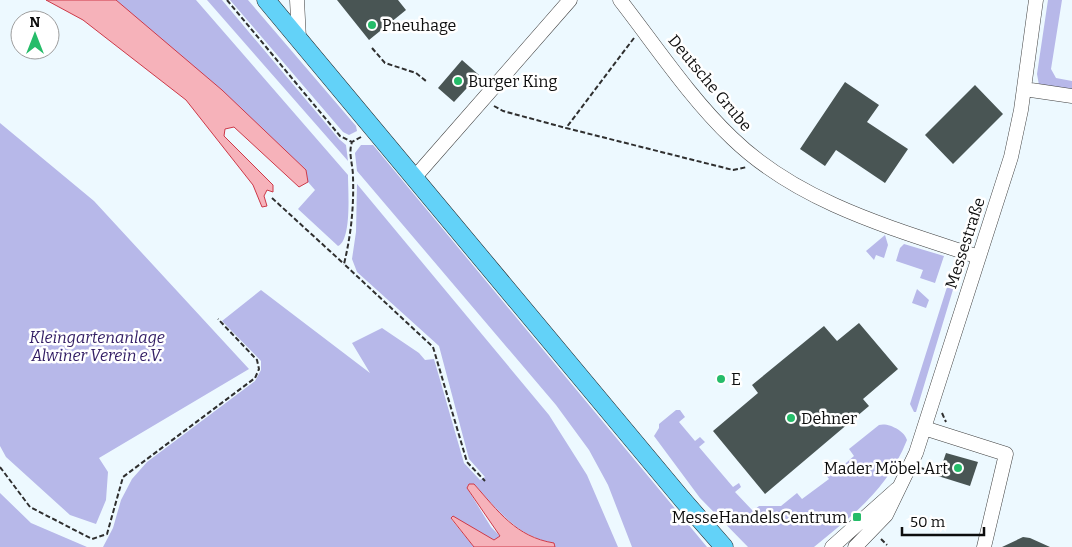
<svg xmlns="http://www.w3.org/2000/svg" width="1072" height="547" font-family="Bitter,serif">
<rect width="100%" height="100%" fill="#edf9ff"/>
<path fill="#b7b8e9" d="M116 0H196L348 175C348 190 352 240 338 246L298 209 315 190 308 182 306 170Z
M207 0H222L339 139 346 145 348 161Z
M230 0H248L356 126 357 131 349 135 343 132Z
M1048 0H1062L1051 69 1056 78 1072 81V90L1039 85 1037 74Z
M0 123 94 201 249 369 99 458 108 472 106 500 96 524 70 515 6 457 0 446Z
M361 145H373L707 547H632L608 485 589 450 556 405 357 171 355 153Z
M357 184 549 415 587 475 618 547H555L554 543C517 537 498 510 474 484H469L467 488 491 527 500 536 494 540 451 519 474 547H103L113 528 121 500 132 479 147 462 255 381 261 370V361L222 321 261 290 370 373 352 343 382 328 419 353 425 360 434 359 464 463 480 480 485 477 469 459 439 346 357 272 352 259 356 232Z
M885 235 888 245 884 258 876 255 874 260 866 251Z
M904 244 944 256 935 283 920 278 923 270 896 261 900 248Z
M952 282 955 283 916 412H914L910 404 947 287 950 288Z
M917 289 929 300 926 308 912 303Z
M676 410H680L685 417 679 422 695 441 700 437 705 442 699 447 733 487 739 483 741 487 735 492 753 511 759 506H781L797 493 802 499 829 479 823 471 826 468 832 475 854 456 849 449 879 425C888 422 905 431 907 440 887 490 854 514 814 547H748L700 498 654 436 659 428V424Z
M0 493 31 523 87 547H0Z"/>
<path fill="#f6b2ba" stroke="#cd3948" d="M46 0H116L222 90 306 170 308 182 299 187 234 127 225 129 224 136 273 185V192L267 190 264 196 267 206 262 207 253 185 186 100 83 20Z
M469 484H474C498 511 516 537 554 543L555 547H474L451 518 453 516 494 540 500 536 467 488Z"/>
<path fill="#495554" d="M337 0H398L406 10 369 40Z
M462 60 479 75 454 102 438 88Z
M845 82 879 105 867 122 908 149 885 183 836 150 825 166 800 149Z
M975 85 1003 114 953 164 925 135Z
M859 323 898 369 863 399 869 406 765 494 713 431 758 393 752 385 824 326 837 341Z
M946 453 978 462 970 486 938 476Z
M1023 537 1030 538 1050 547H1002Z"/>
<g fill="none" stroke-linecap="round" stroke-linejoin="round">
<g stroke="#404040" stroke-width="15">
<path id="minor" d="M297 0 299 39
M620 0C655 45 690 98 732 138 799 203 892 228 979 257
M1024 89 1072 96
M415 177 570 0
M924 428 1006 454 984 547
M832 547 897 489
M855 547 886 515 916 453 1011 157 1021 110 1036 0"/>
</g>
<g stroke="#1e1e1e" stroke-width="19">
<path id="major" d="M266 0 682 499 724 547"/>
</g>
<path stroke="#2f2f2f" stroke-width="2" stroke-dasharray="5 2.5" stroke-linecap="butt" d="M227 0 340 136 352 142
M634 38 566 128 733 170 747 167
M372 48 385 63 416 73 426 81
M494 106 503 111 566 128
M361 137 352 142C348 154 353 164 353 177 354 207 351 235 344 264L433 347 467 462 485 481
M272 198 344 264
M942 413 946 422
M0 467 30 507 92 539 107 534 123 477 255 378 259 369 257 360 218 319
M921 468 939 474
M881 539 887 545"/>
<use href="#minor" stroke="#fff" stroke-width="14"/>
<use href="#major" stroke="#63d2f8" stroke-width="18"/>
</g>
<g fill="#25bc69" stroke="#fff" stroke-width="2">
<circle cx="372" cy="25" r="5"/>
<circle cx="458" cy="81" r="5"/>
<circle cx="721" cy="379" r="5"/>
<circle cx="791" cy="418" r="5"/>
<circle cx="958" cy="468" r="5"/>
<rect x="852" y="512" width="10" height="10" rx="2.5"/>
</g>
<g text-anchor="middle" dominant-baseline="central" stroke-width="5" stroke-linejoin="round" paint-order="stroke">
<g font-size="16" fill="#0d0d0d" stroke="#fff" text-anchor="start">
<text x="382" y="25">Pneuhage</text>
<text x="468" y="81">Burger King</text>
<text x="731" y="379">E</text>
<text x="801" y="418">Dehner</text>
<text x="948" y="468" text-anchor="end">Mader Möbel Art</text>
<text x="847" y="517" text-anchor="end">MesseHandelsCentrum</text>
</g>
<g font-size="16" fill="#0d0d0d" stroke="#fff">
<text transform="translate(710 83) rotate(50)">Deutsche Grube</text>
<text transform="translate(965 243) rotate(-72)">Messestraße</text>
</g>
<g font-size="16" font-style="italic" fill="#321d64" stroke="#fff">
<text x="97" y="337">Kleingartenanlage<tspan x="97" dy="18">Alwiner Verein e.V.</tspan></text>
</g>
</g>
<g transform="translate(35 35)"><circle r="24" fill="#ffffff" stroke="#9e9e9e"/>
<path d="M0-4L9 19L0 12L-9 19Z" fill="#25bc69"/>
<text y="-8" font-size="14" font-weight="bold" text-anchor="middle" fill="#0d0d0d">N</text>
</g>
<path d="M902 527v8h82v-8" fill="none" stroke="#0d0d0d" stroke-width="2.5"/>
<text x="910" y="527" font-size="15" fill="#0d0d0d" stroke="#ffffff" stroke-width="4" paint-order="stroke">50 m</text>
</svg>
